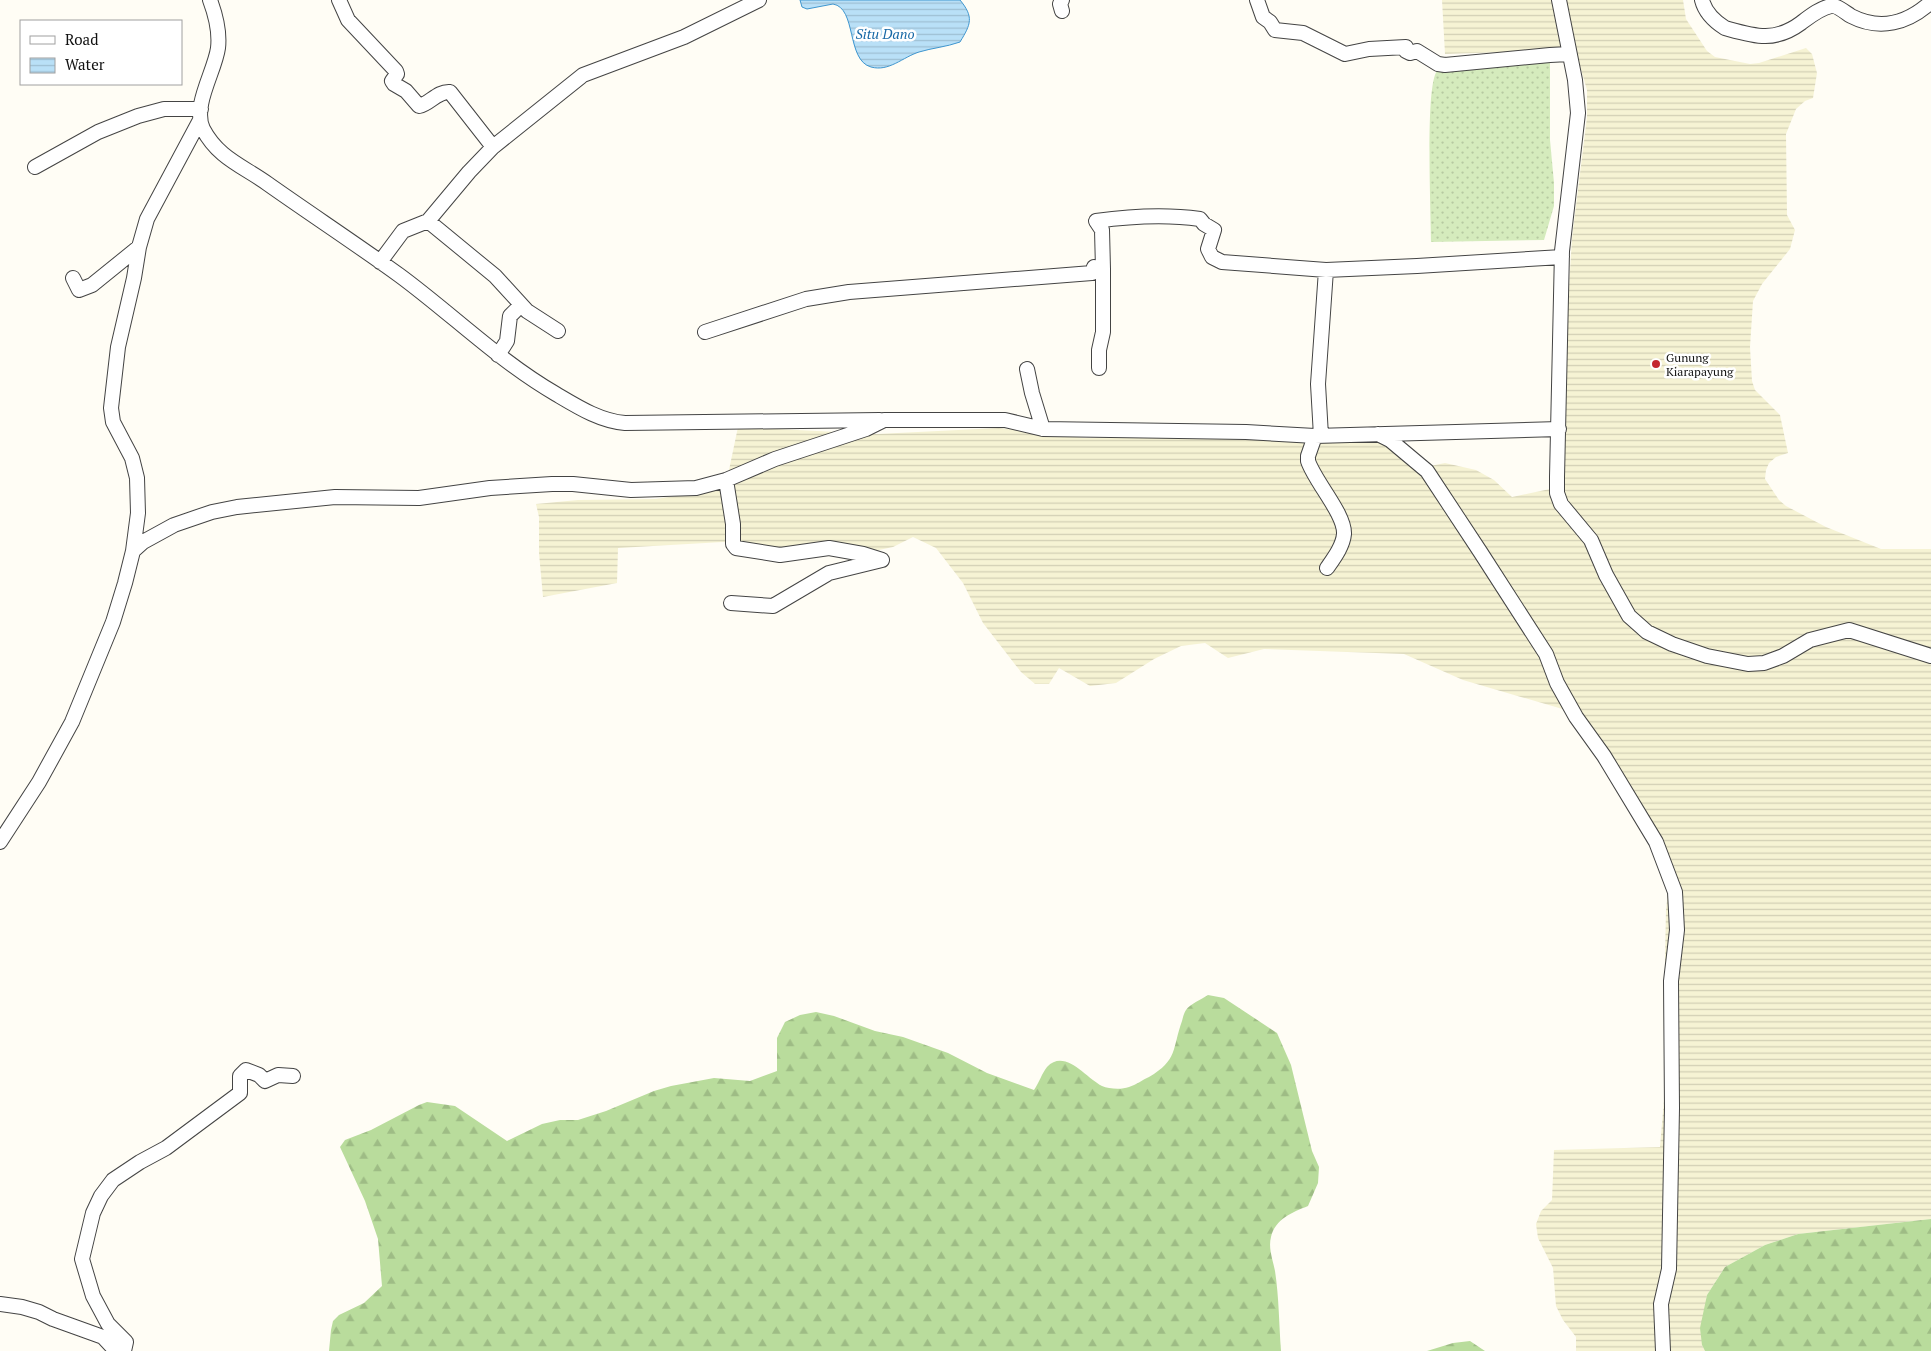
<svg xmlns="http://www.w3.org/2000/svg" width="1931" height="1351" font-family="'PT Serif',serif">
<defs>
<pattern id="farmland-rules" width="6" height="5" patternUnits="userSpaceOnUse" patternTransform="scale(1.25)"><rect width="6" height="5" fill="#f6f3d4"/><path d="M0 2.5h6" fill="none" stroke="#d2cfb5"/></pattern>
<pattern id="grass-dots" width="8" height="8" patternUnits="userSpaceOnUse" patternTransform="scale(1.25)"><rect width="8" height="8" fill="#d5ebbd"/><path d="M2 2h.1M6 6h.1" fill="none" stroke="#b6c8a1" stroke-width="1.8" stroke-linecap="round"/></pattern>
<pattern id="forest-firs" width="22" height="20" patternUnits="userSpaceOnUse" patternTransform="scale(1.25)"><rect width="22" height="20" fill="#b9dc9c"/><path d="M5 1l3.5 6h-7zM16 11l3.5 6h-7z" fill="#9ebc85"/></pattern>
<pattern id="water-rules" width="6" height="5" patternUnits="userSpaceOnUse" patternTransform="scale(1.25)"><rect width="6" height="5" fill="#b9e0f7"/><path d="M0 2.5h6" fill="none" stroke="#9ebfd3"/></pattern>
</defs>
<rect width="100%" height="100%" fill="#fffdf5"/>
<path fill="url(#farmland-rules)" d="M1442 0H1683L1686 19 1707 51 1715 57 1750 64 1759 63 1806 48 1812 54 1817 73 1813 98 1805 101 1796 109 1786 134 1787 215 1795 230 1790 249 1762 284 1753 301 1750 347 1752 381 1755 390 1780 415 1788 453 1776 457 1769 463 1766 470 1765 479 1779 500 1786 506 1826 527 1881 549H1931V1219L1798 1234 1765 1245 1725 1267 1707 1295 1702 1345 1705 1351H1576V1337L1563 1320 1556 1306 1553 1268 1538 1238 1536 1224 1541 1211 1552 1200 1554 1150 1660 1147 1665 1088V958L1666 909 1669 885 1652 843 1583 715 1463 680 1404 654 1264 649 1228 658 1205 643 1181 646 1154 659 1116 683 1090 686 1059 668 1049 684H1035L1021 672 983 623 963 583 936 548 913 537 893 547 874 551 828 543 770 548 723 542 618 548 617 583 543 597 539 553V517L536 504 578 500 655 499 725 489 738 427 877 434 999 428 1085 438 1177 436 1385 443 1415 469 1445 463 1476 470 1494 480 1512 497 1564 486 1567 321 1572 238 1587 117V90L1580 66 1558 50 1445 54Z"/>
<path fill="url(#grass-dots)" d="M1550 61V140L1554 183V206L1544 240 1431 242C1431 214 1425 86 1437 71Z"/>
<path fill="url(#forest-firs)" d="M1208 995 1224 998 1277 1033 1291 1065 1312 1151 1319 1167 1318 1183 1308 1206C1293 1212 1275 1219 1271 1237 1268 1248 1273 1260 1275 1271 1279 1297 1279 1324 1281 1351H329L331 1330 333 1321 339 1315 364 1303 382 1286 378 1239 365 1201 340 1147 345 1140 371 1130 419 1105 427 1102 455 1106 507 1141 542 1124 560 1120H578L606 1111 654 1091 671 1086 714 1078 750 1081 777 1071V1038L785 1022 800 1015 816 1012 834 1016 875 1031 903 1037 948 1053 987 1073 1034 1090C1039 1083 1042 1073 1047 1067 1065 1048 1086 1078 1102 1086 1109 1089 1121 1090 1129 1087 1136 1085 1142 1080 1149 1077 1178 1060 1172 1049 1182 1021 1183 1017 1184 1013 1186 1010 1190 1004 1202 999 1208 995Z
M1931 1219V1351H1705L1702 1345 1700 1328 1707 1295 1725 1267 1765 1245 1798 1234Z
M1470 1341 1485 1351H1427L1453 1343Z"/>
<path fill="url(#water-rules)" stroke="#3f96cf" d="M800 0H960C974 17 971 24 960 42 946 47 932 48 919 52 903 57 889 72 871 67 846 60 857 8 833 4L807 9 802 7Z"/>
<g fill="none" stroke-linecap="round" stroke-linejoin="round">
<g stroke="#444" stroke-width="16">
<path id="minor" d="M210 0C216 16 220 31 218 48 215 71 192 106 203 129 218 158 243 166 268 184 312 215 356 244 399 275 452 314 499 361 556 394 578 407 600 421 625 423L880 420
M339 0 348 20 396 71 397 74 392 81 394 84 406 91 419 106C430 104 437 91 450 92L493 147
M1062 0 1060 4 1062 11
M1257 0 1263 17 1270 22 1275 30 1303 33 1345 54 1369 49 1406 47V51L1410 53 1417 51 1438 64 1445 65 1550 55 1569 54
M1559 0 1575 80 1578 113 1562 251 1557 477V493L1561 504 1591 540 1606 575 1629 616 1647 632 1672 644 1707 656 1748 664 1764 663 1783 656 1810 640 1849 630 1931 656
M1702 0C1705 12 1714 21 1725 28 1754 36 1774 43 1801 23 1809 17 1820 8 1831 6 1837 5 1846 13 1851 16 1880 31 1908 23 1931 2
M35 167 98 132 138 116 164 109H201
M428 221 495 276 527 311 558 331
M380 262 403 231 428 221 469 172 493 147 583 75 684 37 759 0
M73 278 79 290 92 285 139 247
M705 332 806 299 849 292 1092 273 1094 267 1103 269 1102 230 1096 221C1132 216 1164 214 1200 219L1204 224 1214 230 1208 249 1212 257 1222 262 1326 270 1417 266 1562 257
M498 355 507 341 510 316 521 305
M1099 368V350L1103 332V269
M1027 369 1032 393 1043 429
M1378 434 1390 440 1427 471 1481 553 1546 654 1557 683 1576 717 1604 756 1656 842 1675 892 1677 930 1671 981 1672 1108 1669 1269 1661 1304 1663 1351
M1315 436 1308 456V461C1315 482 1345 514 1344 534 1343 546 1334 558 1327 568
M1321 436 1318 384 1326 270
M726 480 733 524V544L736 548 780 555 829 548 863 554 882 560 829 573 773 606 731 603
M133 551 138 513 137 478 132 458 113 422 111 408 118 347 134 278 139 247 147 219 200 120
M0 842 39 782 72 722 113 622 125 583 133 551 143 542 174 525 212 512 237 507 335 497 419 498 490 488 552 484H573L631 490 696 488 726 480 775 459 866 429 884 420H1005L1043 429 1246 432 1315 436 1559 429
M0 1304 22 1307 39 1312 53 1319 103 1337 116 1351
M124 1351 126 1342 108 1324 93 1296 82 1259 93 1213 101 1196 113 1180 140 1162 166 1148 240 1093V1076L246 1070 259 1075 265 1081 278 1075 293 1076"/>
</g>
<use href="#minor" stroke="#fff" stroke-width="14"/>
</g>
<circle fill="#c4262e" stroke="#fff" stroke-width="2" cx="1656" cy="364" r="5"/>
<g text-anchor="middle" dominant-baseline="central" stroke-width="5" stroke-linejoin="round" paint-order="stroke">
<g font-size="12" fill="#111" stroke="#fff" text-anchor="start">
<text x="1666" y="357">Gunung<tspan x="1666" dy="14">Kiarapayung</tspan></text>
</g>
<g font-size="14" font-style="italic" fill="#1768a6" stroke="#fff">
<text x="885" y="33">Situ Dano</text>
</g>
</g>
<rect x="20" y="20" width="162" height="65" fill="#ffffff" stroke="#a0a0a0"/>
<rect x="30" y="36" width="25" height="8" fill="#ffffff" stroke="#a0a0a0"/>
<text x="65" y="45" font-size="15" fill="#111111">Road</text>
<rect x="30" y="58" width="25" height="15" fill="url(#water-rules)" stroke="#a0a0a0"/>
<text x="65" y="70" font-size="15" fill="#111111">Water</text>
</svg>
